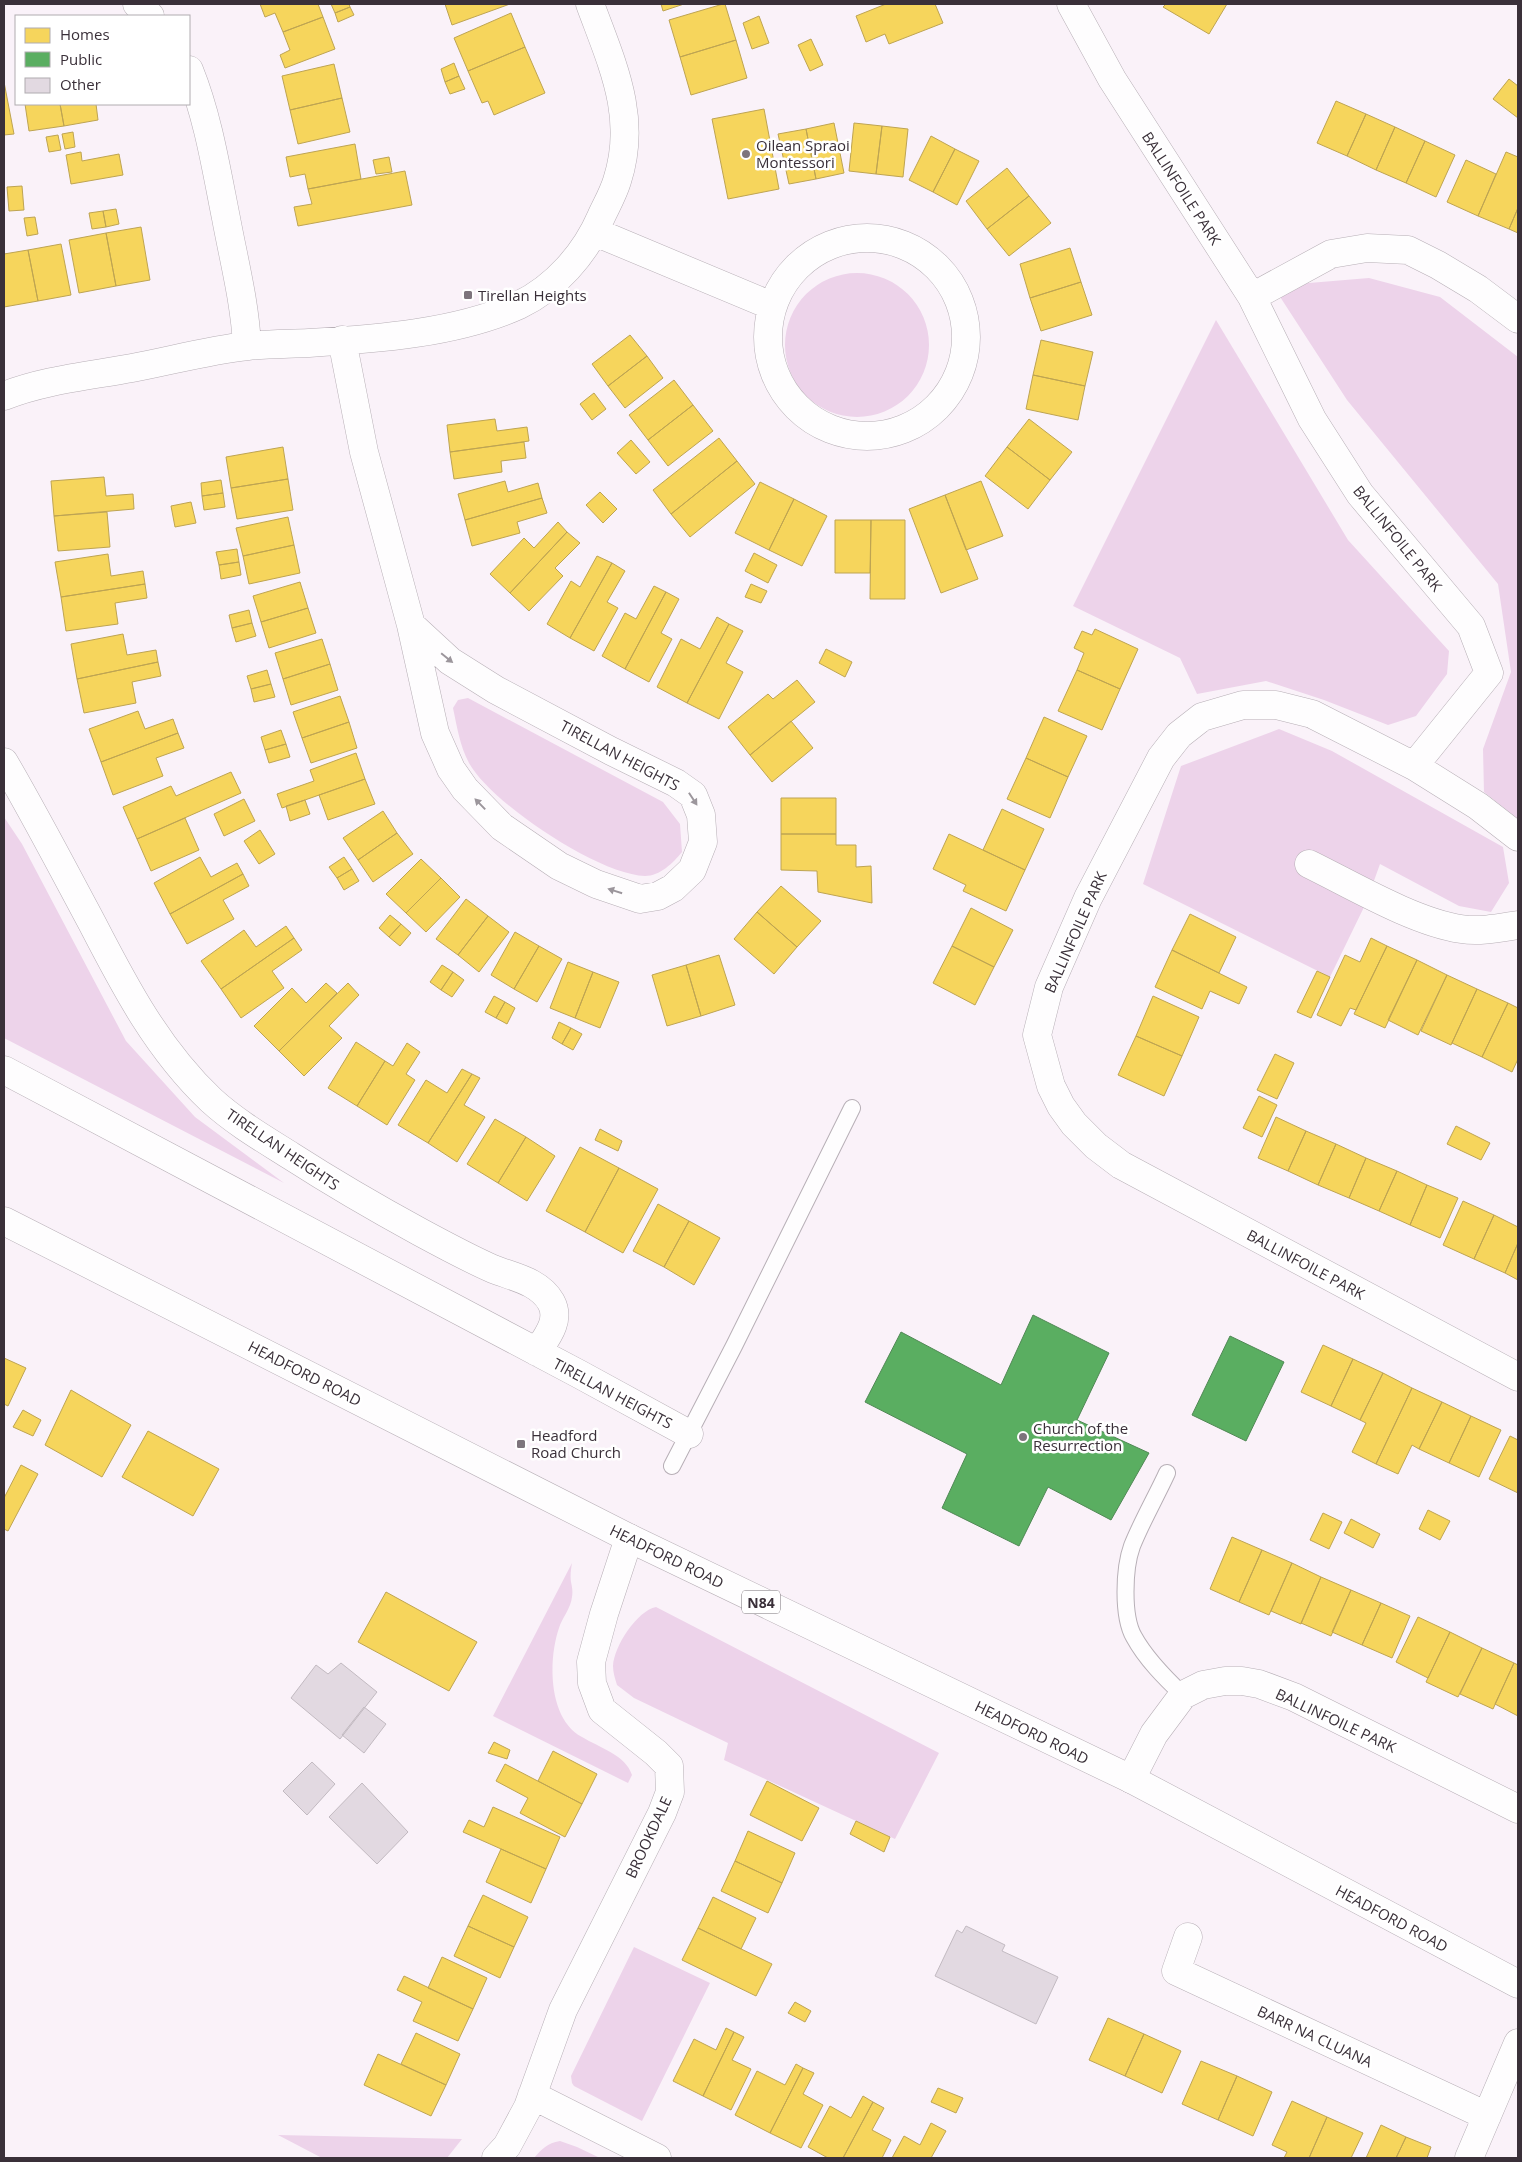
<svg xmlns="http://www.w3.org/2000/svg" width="1522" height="2162" font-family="'Open Sans',sans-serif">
<rect width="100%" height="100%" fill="#faf2f9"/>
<path fill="#edd3ea" d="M785 345a72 72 0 1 1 144 0a72 72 0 1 1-144 0Z
M1369 278 1440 297 1518 357V819L1484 792 1483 749 1511 672 1498 584 1347 400 1273 286Z
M1216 320 1348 540 1449 651 1447 674 1416 716 1388 725 1324 700 1266 681 1197 694 1180 658 1073 606Z
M468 698 663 802 680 824 682 852C673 863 660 876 645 876 599 875 491 803 469 763 460 746 457 727 453 708L458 700Z
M1279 729 1332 751 1503 847 1509 883 1491 912 1459 906 1380 864 1366 903 1330 977 1143 884 1181 766Z
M4 817 22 844 126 1041 195 1117 284 1183 4 1038Z
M572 1563C571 1569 570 1576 571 1582 572 1587 573 1591 572 1597 571 1608 562 1618 559 1628 548 1660 548 1719 582 1737 598 1747 626 1755 632 1775L628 1783 493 1716Z
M656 1607 939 1753 895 1839 724 1760 728 1743 634 1698 617 1685C615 1679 613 1672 613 1666 614 1646 637 1611 656 1607Z
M634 1947 710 1983 642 2121 574 2086 572 2083 571 2076Z
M278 2135 462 2139 447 2158H322Z
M560 2141 577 2147 600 2158H534C542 2149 547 2143 560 2141Z"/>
<path fill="#f6d55c" stroke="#bea452" d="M260 4H318L323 17 283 32 275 13 265 17Z
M331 4H349L350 7 335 13Z
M445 4H510L452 25Z
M661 4H684L663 11Z
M723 4H725L736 40 680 57 669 20Z
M886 4H935L943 23 889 44 885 34 866 42 856 16Z
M1166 4H1227L1209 34 1163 7Z
M350 7 354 15 338 22 335 13Z
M511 13 525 47 468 71 454 38Z
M759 16 769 43 752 49 743 23Z
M323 17 335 49 285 68 280 55 290 50 283 32Z
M811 39 823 65 810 71 798 45Z
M736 40 747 78 691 95 680 57Z
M525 47 545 93 494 115 488 101 482 103 468 71Z
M454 63 459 76 445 82 441 69Z
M334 64 342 98 290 110 282 76Z
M459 76 465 89 450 94 445 82Z
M1509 79 1518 86V118L1493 99Z
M4 82 14 134 4 135Z
M342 98 350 132 298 144 290 110Z
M1336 101 1366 114 1347 156 1317 143Z
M25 104H60L64 126 29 131Z
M60 104H96L98 120 64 126Z
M764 109 779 189 728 199 712 119Z
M1366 114 1395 127 1376 170 1347 156Z
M834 123 844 173 816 179 806 129Z
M854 123 882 126 876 174 849 171Z
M882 126 908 129 903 177 876 174Z
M1395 127 1425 141 1406 183 1376 170Z
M806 129 816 179 789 184 778 134Z
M73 132 75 147 65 149 62 134Z
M58 135 61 150 49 152 46 137Z
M931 136 955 149 933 192 909 180Z
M1425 141 1455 155 1436 197 1406 183Z
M355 144 361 179 308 189 305 174 290 177 286 157Z
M955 149 979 161 957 205 933 192Z
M81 152 82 161 119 154 123 175 71 184 66 155Z
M1506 152 1518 157V208L1509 229 1478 216Z
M389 157 392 172 376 174 373 160Z
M1466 160 1496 174 1478 216 1447 202Z
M1007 168 1029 196 987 229 966 201Z
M405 171 412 205 298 226 294 207 312 204 308 189Z
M22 186 24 210 9 211 7 187Z
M1029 196 1051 223 1009 256 987 229Z
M1518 208V233L1509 229Z
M116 209 119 224 106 227 103 211Z
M103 211 106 227 92 229 89 213Z
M35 217 38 234 27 236 24 218Z
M141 227 150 280 116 286 106 233Z
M106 233 116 286 79 293 69 240Z
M61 244 71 295 38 301 28 250Z
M1070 248 1081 282 1030 298 1020 264Z
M28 250 38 301 4 307V254Z
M1081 282 1092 315 1041 331 1030 298Z
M630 335 647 356 608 386 592 364Z
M1041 340 1093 352 1085 386 1033 375Z
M647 356 663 378 625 408 608 386Z
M1033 375 1085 386 1078 420 1026 409Z
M674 380 693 405 648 440 629 415Z
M594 393 606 409 592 420 580 404Z
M693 405 713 431 668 466 648 440Z
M495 419 497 431 527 427 529 441 450 452 447 425Z
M1029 419 1072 452 1050 480 1007 447Z
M719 438 737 461 671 514 653 490Z
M631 440 650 462 636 474 617 453Z
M524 442 526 458 501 461 502 472 454 479 450 452Z
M283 447 288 479 231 488 226 457Z
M1007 447 1050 480 1028 509 985 476Z
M737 461 755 484 690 537 671 514Z
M104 477 106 496 133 494 134 509 54 516 51 481Z
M288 479 293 510 237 519 231 488Z
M221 480 223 493 202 496 201 483Z
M505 481 508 492 538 483 542 498 465 520 458 494Z
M981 481 1003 536 966 550 945 495Z
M760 482 794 499 769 550 735 533Z
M600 492 617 509 603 523 586 505Z
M223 493 225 507 204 510 202 496Z
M945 495 978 579 941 593 909 509Z
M542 498 547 513 517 522 520 533 472 546 465 520Z
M794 499 827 516 802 566 769 550Z
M191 502 196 523 175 527 171 506Z
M107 512 110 547 58 551 54 516Z
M288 517 294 545 243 556 236 528Z
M835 520H871L870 573H835Z
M871 520H905V599H870Z
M558 522 567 532 510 593 490 574 524 538 534 548Z
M567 532 580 543 555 568 563 576 529 611 510 593Z
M294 545 300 573 249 584 243 556Z
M237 549 239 562 219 565 216 552Z
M754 553 777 565 768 583 745 571Z
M108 554 111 576 143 571 145 584 61 597 55 562Z
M597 556 612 563 570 638 547 624 571 581 580 587Z
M239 562 241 575 221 579 219 565Z
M612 563 625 571 607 602 618 608 594 651 570 638Z
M300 582 308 608 261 622 253 596Z
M145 584 147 598 115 603 118 624 66 631 61 597Z
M751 584 767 591 761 603 745 597Z
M654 586 666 592 625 669 602 656 625 613 636 619Z
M666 592 679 599 661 633 672 639 649 682 625 669Z
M308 608 316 633 269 648 261 622Z
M249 610 252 623 232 628 229 615Z
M717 617 729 624 687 703 657 687 681 639 700 649Z
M252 623 256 636 236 642 232 628Z
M729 624 743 631 726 663 743 672 719 719 687 703Z
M1095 629 1138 649 1120 689 1077 670 1084 653 1074 648 1082 631 1092 635Z
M123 634 127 655 156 650 158 662 77 679 71 644Z
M322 639 330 664 283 679 275 653Z
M826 649 852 662 845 677 819 663Z
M158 662 161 676 132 682 136 703 84 713 77 679Z
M330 664 338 690 291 705 283 679Z
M267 670 271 684 251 689 247 676Z
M1077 670 1120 689 1102 730 1058 711Z
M797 680 815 702 750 755 728 727 768 694 773 699Z
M271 684 275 697 254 702 251 689Z
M340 696 349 722 302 738 293 712Z
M138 711 145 729 173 719 178 733 101 762 89 729Z
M1044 717 1087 736 1068 777 1026 758Z
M791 721 813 748 772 782 750 755Z
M349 722 357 748 311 763 302 738Z
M281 730 286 744 265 750 261 737Z
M178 733 184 748 156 758 163 776 113 795 101 762Z
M286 744 290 757 269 763 265 750Z
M356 753 365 779 282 808 277 794 314 781 310 770Z
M1026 758 1068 777 1050 818 1007 799Z
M231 772 241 793 137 839 123 807 171 786 176 796Z
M365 779 375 804 328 820 319 795Z
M781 798H836V834H781Z
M244 799 255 821 224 836 214 814Z
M305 800 310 814 290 821 286 806Z
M1002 809 1044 829 1025 870 983 850Z
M383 811 397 833 358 860 343 838Z
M185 818 199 850 151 871 137 839Z
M260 830 275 854 259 864 244 841Z
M397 833 413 854 373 882 358 860Z
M781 834H836V845H856V867L871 866 872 903 818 892 817 871 781 870Z
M949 834 1025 870 1006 911 963 891 966 885 933 869Z
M200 857 211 877 237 863 243 874 170 914 154 883Z
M344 857 352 869 337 878 329 867Z
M421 859 441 878 406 913 386 894Z
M352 869 359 881 344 890 337 878Z
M243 874 249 886 223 900 234 919 187 944 170 914Z
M441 878 460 897 426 932 406 913Z
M781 886 821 921 797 947 757 912Z
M466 899 488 916 458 955 436 939Z
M971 908 1013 930 994 967 952 946Z
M757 912 797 947 774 974 734 939Z
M1190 914 1236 937 1219 973 1172 950Z
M390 915 401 924 389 937 379 928Z
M488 916 509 932 479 972 458 955Z
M401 924 411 933 400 946 389 937Z
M286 926 294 938 221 989 201 961 244 930 256 947Z
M515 932 539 946 514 989 491 975Z
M294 938 302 950 272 971 284 988 241 1018 221 989Z
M1371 938 1387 946 1356 1010 1350 1008 1341 1026 1317 1015 1345 955 1360 962Z
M539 946 562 959 537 1002 514 989Z
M952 946 994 967 975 1005 933 983Z
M1387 946 1417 960 1385 1028 1354 1014Z
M1172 950 1247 987 1239 1004 1210 991 1202 1009 1155 987Z
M719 955 735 1005 701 1016 686 965Z
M1417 960 1447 975 1418 1035 1388 1020Z
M568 962 593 972 575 1018 550 1008Z
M442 965 453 972 441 990 430 982Z
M686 965 701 1016 667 1026 652 975Z
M1317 971 1330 977 1311 1018 1297 1012Z
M453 972 464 980 452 997 441 990Z
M593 972 619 982 600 1028 575 1018Z
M1447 975 1477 989 1451 1045 1421 1031Z
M326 983 337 993 279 1051 254 1026 292 988 306 1003Z
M348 983 359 995 329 1026 342 1038 304 1076 279 1051Z
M1477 989 1508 1003 1482 1057 1452 1043Z
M494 996 505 1002 496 1018 485 1012Z
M1153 996 1199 1017 1182 1056 1136 1036Z
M505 1002 515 1008 507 1024 496 1018Z
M1508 1003 1518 1008V1059L1512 1072 1482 1057Z
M559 1022 571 1028 562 1044 552 1038Z
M571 1028 582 1034 573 1050 562 1044Z
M1136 1036 1182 1056 1164 1096 1118 1075Z
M356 1042 385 1061 357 1106 328 1088Z
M407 1043 420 1052 406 1074 415 1080 387 1125 357 1106 385 1061 393 1066Z
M1275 1054 1294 1063 1277 1099 1257 1090Z
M462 1069 472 1074 428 1143 398 1125 426 1080 447 1093Z
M472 1074 480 1078 464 1105 485 1117 457 1162 428 1143Z
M1259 1096 1277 1105 1262 1137 1243 1128Z
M1276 1117 1306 1131 1288 1171 1258 1158Z
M495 1119 526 1137 498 1183 467 1164Z
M1456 1126 1490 1143 1481 1160 1447 1144Z
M600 1129 622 1141 618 1151 595 1140Z
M1306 1131 1336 1144 1318 1185 1288 1171Z
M526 1137 555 1156 527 1201 498 1183Z
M1336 1144 1366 1158 1349 1198 1318 1185Z
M580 1147 619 1168 585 1232 546 1211Z
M1366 1158 1397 1171 1379 1211 1349 1198Z
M619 1168 658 1189 623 1253 585 1232Z
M1397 1171 1427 1185 1410 1225 1379 1211Z
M1427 1185 1458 1198 1440 1238 1410 1225Z
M1463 1201 1494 1215 1474 1259 1443 1245Z
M658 1204 689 1221 664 1267 633 1251Z
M1494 1215 1518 1227V1243L1505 1273 1474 1259Z
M689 1221 720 1238 694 1285 664 1267Z
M1518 1243V1280L1505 1273Z
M1323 1345 1353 1359 1331 1406 1301 1392Z
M4 1358 26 1368 8 1406 4 1404Z
M1353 1359 1383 1373 1360 1420 1331 1406Z
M1383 1373 1412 1388 1376 1464 1352 1452 1366 1423 1360 1420Z
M1412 1388 1442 1402 1419 1449 1412 1445 1398 1474 1376 1464Z
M71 1390 131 1425 102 1477 45 1445Z
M1442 1402 1471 1416 1449 1463 1419 1449Z
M23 1410 41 1420 33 1436 13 1427Z
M1471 1416 1501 1430 1479 1477 1449 1463Z
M148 1431 219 1469 193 1516 122 1477Z
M1510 1436 1518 1440V1493L1489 1479Z
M21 1465 38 1474 8 1531 4 1529V1498Z
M1428 1510 1450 1521 1440 1540 1419 1529Z
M1323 1513 1342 1522 1329 1549 1310 1540Z
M1351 1519 1380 1534 1373 1548 1344 1533Z
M1232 1537 1262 1550 1239 1602 1210 1589Z
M1262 1550 1292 1563 1269 1615 1239 1602Z
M1292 1563 1321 1577 1301 1624 1271 1611Z
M1321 1577 1351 1590 1331 1636 1301 1623Z
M1351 1590 1381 1603 1362 1645 1332 1632Z
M386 1592 477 1642 449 1691 358 1642Z
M1381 1603 1410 1616 1392 1658 1362 1645Z
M1418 1617 1450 1632 1428 1678 1396 1662Z
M1450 1632 1482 1648 1458 1697 1426 1682Z
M1482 1648 1514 1663 1493 1709 1460 1694Z
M1514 1663 1518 1665V1716L1495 1704Z
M494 1742 510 1750 507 1759 488 1753Z
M553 1751 597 1774 582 1804 538 1781Z
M505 1764 582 1804 565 1837 520 1813 528 1798 496 1781Z
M767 1781 819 1808 802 1841 750 1815Z
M493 1807 560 1837 546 1869 463 1832 469 1820 484 1827Z
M856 1821 890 1837 884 1852 850 1834Z
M748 1831 795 1853 782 1883 735 1861Z
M501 1849 546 1869 531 1903 486 1882Z
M735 1861 782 1883 768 1913 721 1891Z
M483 1895 528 1917 514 1947 468 1926Z
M713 1897 756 1918 741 1949 698 1928Z
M468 1926 514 1947 500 1978 454 1956Z
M698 1928 772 1964 756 1996 682 1960Z
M442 1957 487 1978 473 2009 428 1988Z
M404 1976 473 2009 458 2041 413 2021 422 2002 397 1990Z
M795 2002 811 2011 805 2022 788 2013Z
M1108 2018 1144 2034 1125 2076 1089 2060Z
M726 2028 734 2032 703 2096 673 2081 694 2039 716 2050Z
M734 2032 744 2037 732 2060 751 2069 731 2110 703 2096Z
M416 2033 460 2054 446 2085 401 2064Z
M1144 2034 1181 2051 1162 2093 1125 2076Z
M378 2054 446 2085 431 2116 364 2085Z
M1201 2061 1237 2076 1218 2120 1182 2104Z
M796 2064 803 2068 770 2133 735 2115 757 2071 785 2085Z
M803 2068 814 2073 803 2094 823 2105 801 2148 770 2133Z
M1237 2076 1272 2092 1253 2136 1218 2120Z
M938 2088 963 2098 956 2113 931 2102Z
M863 2096 873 2102 843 2158H828L808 2147 830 2106 851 2118Z
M1292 2101 1327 2117 1309 2158H1284L1287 2152 1272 2145Z
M873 2102 884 2108 872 2130 891 2140 882 2158H843Z
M1327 2117 1363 2133 1351 2158H1309Z
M931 2123 946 2131 931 2158H892L904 2136 920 2145Z
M1381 2125 1406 2137 1396 2158H1366Z
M1406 2137 1431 2147 1427 2158H1396Z"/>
<path fill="#5aae61" stroke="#508855" d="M1033 1315 1109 1353 1077 1420 1149 1453 1111 1520 1048 1487 1019 1546 942 1508 967 1454 865 1402 901 1332 1001 1385Z
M1230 1336 1284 1362 1246 1441 1192 1415Z"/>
<path fill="#e2d9e1" stroke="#c2bac1" d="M341 1663 377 1692 340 1739 291 1698 316 1665 328 1674Z
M364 1707 386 1724 364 1753 342 1735Z
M312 1762 335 1784 307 1815 283 1791Z
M362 1783 408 1832 377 1864 329 1817Z
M966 1926 1005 1945 1002 1951 1058 1977 1036 2024 935 1976 957 1930 962 1933Z"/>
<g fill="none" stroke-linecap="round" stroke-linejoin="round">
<g stroke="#b7afb6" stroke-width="18">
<path id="lane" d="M672 1466 734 1346 852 1108
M1167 1473C1156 1497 1142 1521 1132 1546 1124 1568 1122 1616 1134 1637 1146 1659 1165 1678 1183 1695"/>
</g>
<g stroke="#b7afb6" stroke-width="29">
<path id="street" d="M137 4 150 16
M1071 4 1112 79 1252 297 1312 419 1360 494 1471 626 1489 673 1414 766
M189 70C208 117 216 168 226 218 234 261 245 303 247 346
M595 232 772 306
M768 337a99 99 0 1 1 198 0a99 99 0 1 1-198 0Z
M1252 297 1331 254 1367 248 1408 250 1438 265 1478 289 1518 319
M342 340 364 452 411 625 435 733 451 769 465 789 502 827 559 866 596 884 640 899 658 896 673 888 692 870 703 842 701 815 693 795 676 783 611 751 496 690 450 661 411 625
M4 396C44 380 89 376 132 368 170 361 209 350 248 346 268 344 289 344 309 343 377 339 457 333 519 305 555 288 585 254 601 217 606 206 613 194 617 181 638 117 612 64 590 4
M4 762C35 815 63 869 92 923 125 987 158 1050 211 1100 235 1122 264 1139 291 1156 333 1183 376 1208 420 1232 444 1245 468 1258 493 1269 513 1277 539 1281 551 1302 561 1320 547 1337 537 1352
M1518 837 1478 806 1414 766 1312 714 1276 705H1243L1202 717 1179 735 1161 758 1088 898 1049 987 1037 1035 1051 1086 1061 1106 1074 1124 1096 1146 1121 1165 1518 1377
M1309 864C1352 885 1414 922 1461 929 1480 932 1499 928 1518 925
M4 1070 579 1374 689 1434
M1131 1779 1154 1734 1183 1695 1203 1685 1225 1681H1242L1259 1684 1294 1697 1518 1809
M1188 1937 1176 1971 1487 2116
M532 2095 657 2158
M496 2158 507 2146 528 2107 563 2010 662 1813 670 1792 669 1766 656 1753 602 1710 592 1683 591 1662 604 1614 629 1538
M1469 2158 1518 2043"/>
</g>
<g stroke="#b7afb6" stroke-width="29">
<path id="primary" d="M4 1221 629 1538 1131 1779 1518 1984"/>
</g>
<use href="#lane" stroke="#fefdfe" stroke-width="16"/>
<use href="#street" stroke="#fefdfe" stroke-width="28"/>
<use href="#primary" stroke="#fefdfe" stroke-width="28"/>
</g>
<defs><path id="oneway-solid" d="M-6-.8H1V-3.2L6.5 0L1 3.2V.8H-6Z" transform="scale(1.25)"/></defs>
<g fill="#9c969c">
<use href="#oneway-solid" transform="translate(447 658) rotate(39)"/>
<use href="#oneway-solid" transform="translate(693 799) rotate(57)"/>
<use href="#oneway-solid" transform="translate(480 804) rotate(-134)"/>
<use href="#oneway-solid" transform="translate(615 891) rotate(-162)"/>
</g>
<g fill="#7d747c" stroke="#fff" stroke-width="2">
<circle cx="746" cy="154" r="5"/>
<rect x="463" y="290" width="10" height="10" rx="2.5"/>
<circle cx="1023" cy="1437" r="5"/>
<rect x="516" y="1439" width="10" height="10" rx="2.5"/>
</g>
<g text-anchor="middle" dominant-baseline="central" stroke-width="5" stroke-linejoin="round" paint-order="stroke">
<rect fill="#fff" stroke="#756e74" stroke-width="1" x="742" y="1590.5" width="38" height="23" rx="4"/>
<g font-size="14" font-weight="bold" fill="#3a3039">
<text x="761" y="1602">N84</text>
</g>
<g font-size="15" fill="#3a3039" stroke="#fff" text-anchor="start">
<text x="756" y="145">Oilean Spraoi<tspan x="756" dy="17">Montessori</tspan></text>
<text x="478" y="295">Tirellan Heights</text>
<text x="1033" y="1428">Church of the<tspan x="1033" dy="17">Resurrection</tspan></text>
<text x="531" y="1435">Headford<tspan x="531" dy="17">Road Church</tspan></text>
</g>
<g font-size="15" fill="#3a3039" stroke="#fff">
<text transform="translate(1182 188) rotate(57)">BALLINFOILE PARK</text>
<text transform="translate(1398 538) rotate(51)">BALLINFOILE PARK</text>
<text transform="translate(620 755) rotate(28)">TIRELLAN HEIGHTS</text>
<text transform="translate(1075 932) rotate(-66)">BALLINFOILE PARK</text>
<text transform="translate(283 1149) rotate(34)">TIRELLAN HEIGHTS</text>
<text transform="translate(1306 1264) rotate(28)">BALLINFOILE PARK</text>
<text transform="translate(305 1373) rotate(27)">HEADFORD ROAD</text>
<text transform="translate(613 1393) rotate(28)">TIRELLAN HEIGHTS</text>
<text transform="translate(667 1556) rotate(26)">HEADFORD ROAD</text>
<text transform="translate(1336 1720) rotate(25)">BALLINFOILE PARK</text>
<text transform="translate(1032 1732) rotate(26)">HEADFORD ROAD</text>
<text transform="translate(648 1837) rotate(-65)">BROOKDALE</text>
<text transform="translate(1392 1918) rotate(28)">HEADFORD ROAD</text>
<text transform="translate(1315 2036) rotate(25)">BARR NA CLUANA</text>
</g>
</g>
<rect width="1522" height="2162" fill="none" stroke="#3a3039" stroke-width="10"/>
<rect x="15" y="15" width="175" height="90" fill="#ffffff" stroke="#b0acb0"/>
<rect x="25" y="28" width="25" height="15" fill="#f6d55c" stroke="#b0acb0"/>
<text x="60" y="40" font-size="15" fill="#3a3039">Homes</text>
<rect x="25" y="52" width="25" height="15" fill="#5aae61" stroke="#b0acb0"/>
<text x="60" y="65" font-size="15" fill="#3a3039">Public</text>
<rect x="25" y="78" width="25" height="15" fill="#e2d9e1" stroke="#b0acb0"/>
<text x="60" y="90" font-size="15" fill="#3a3039">Other</text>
</svg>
